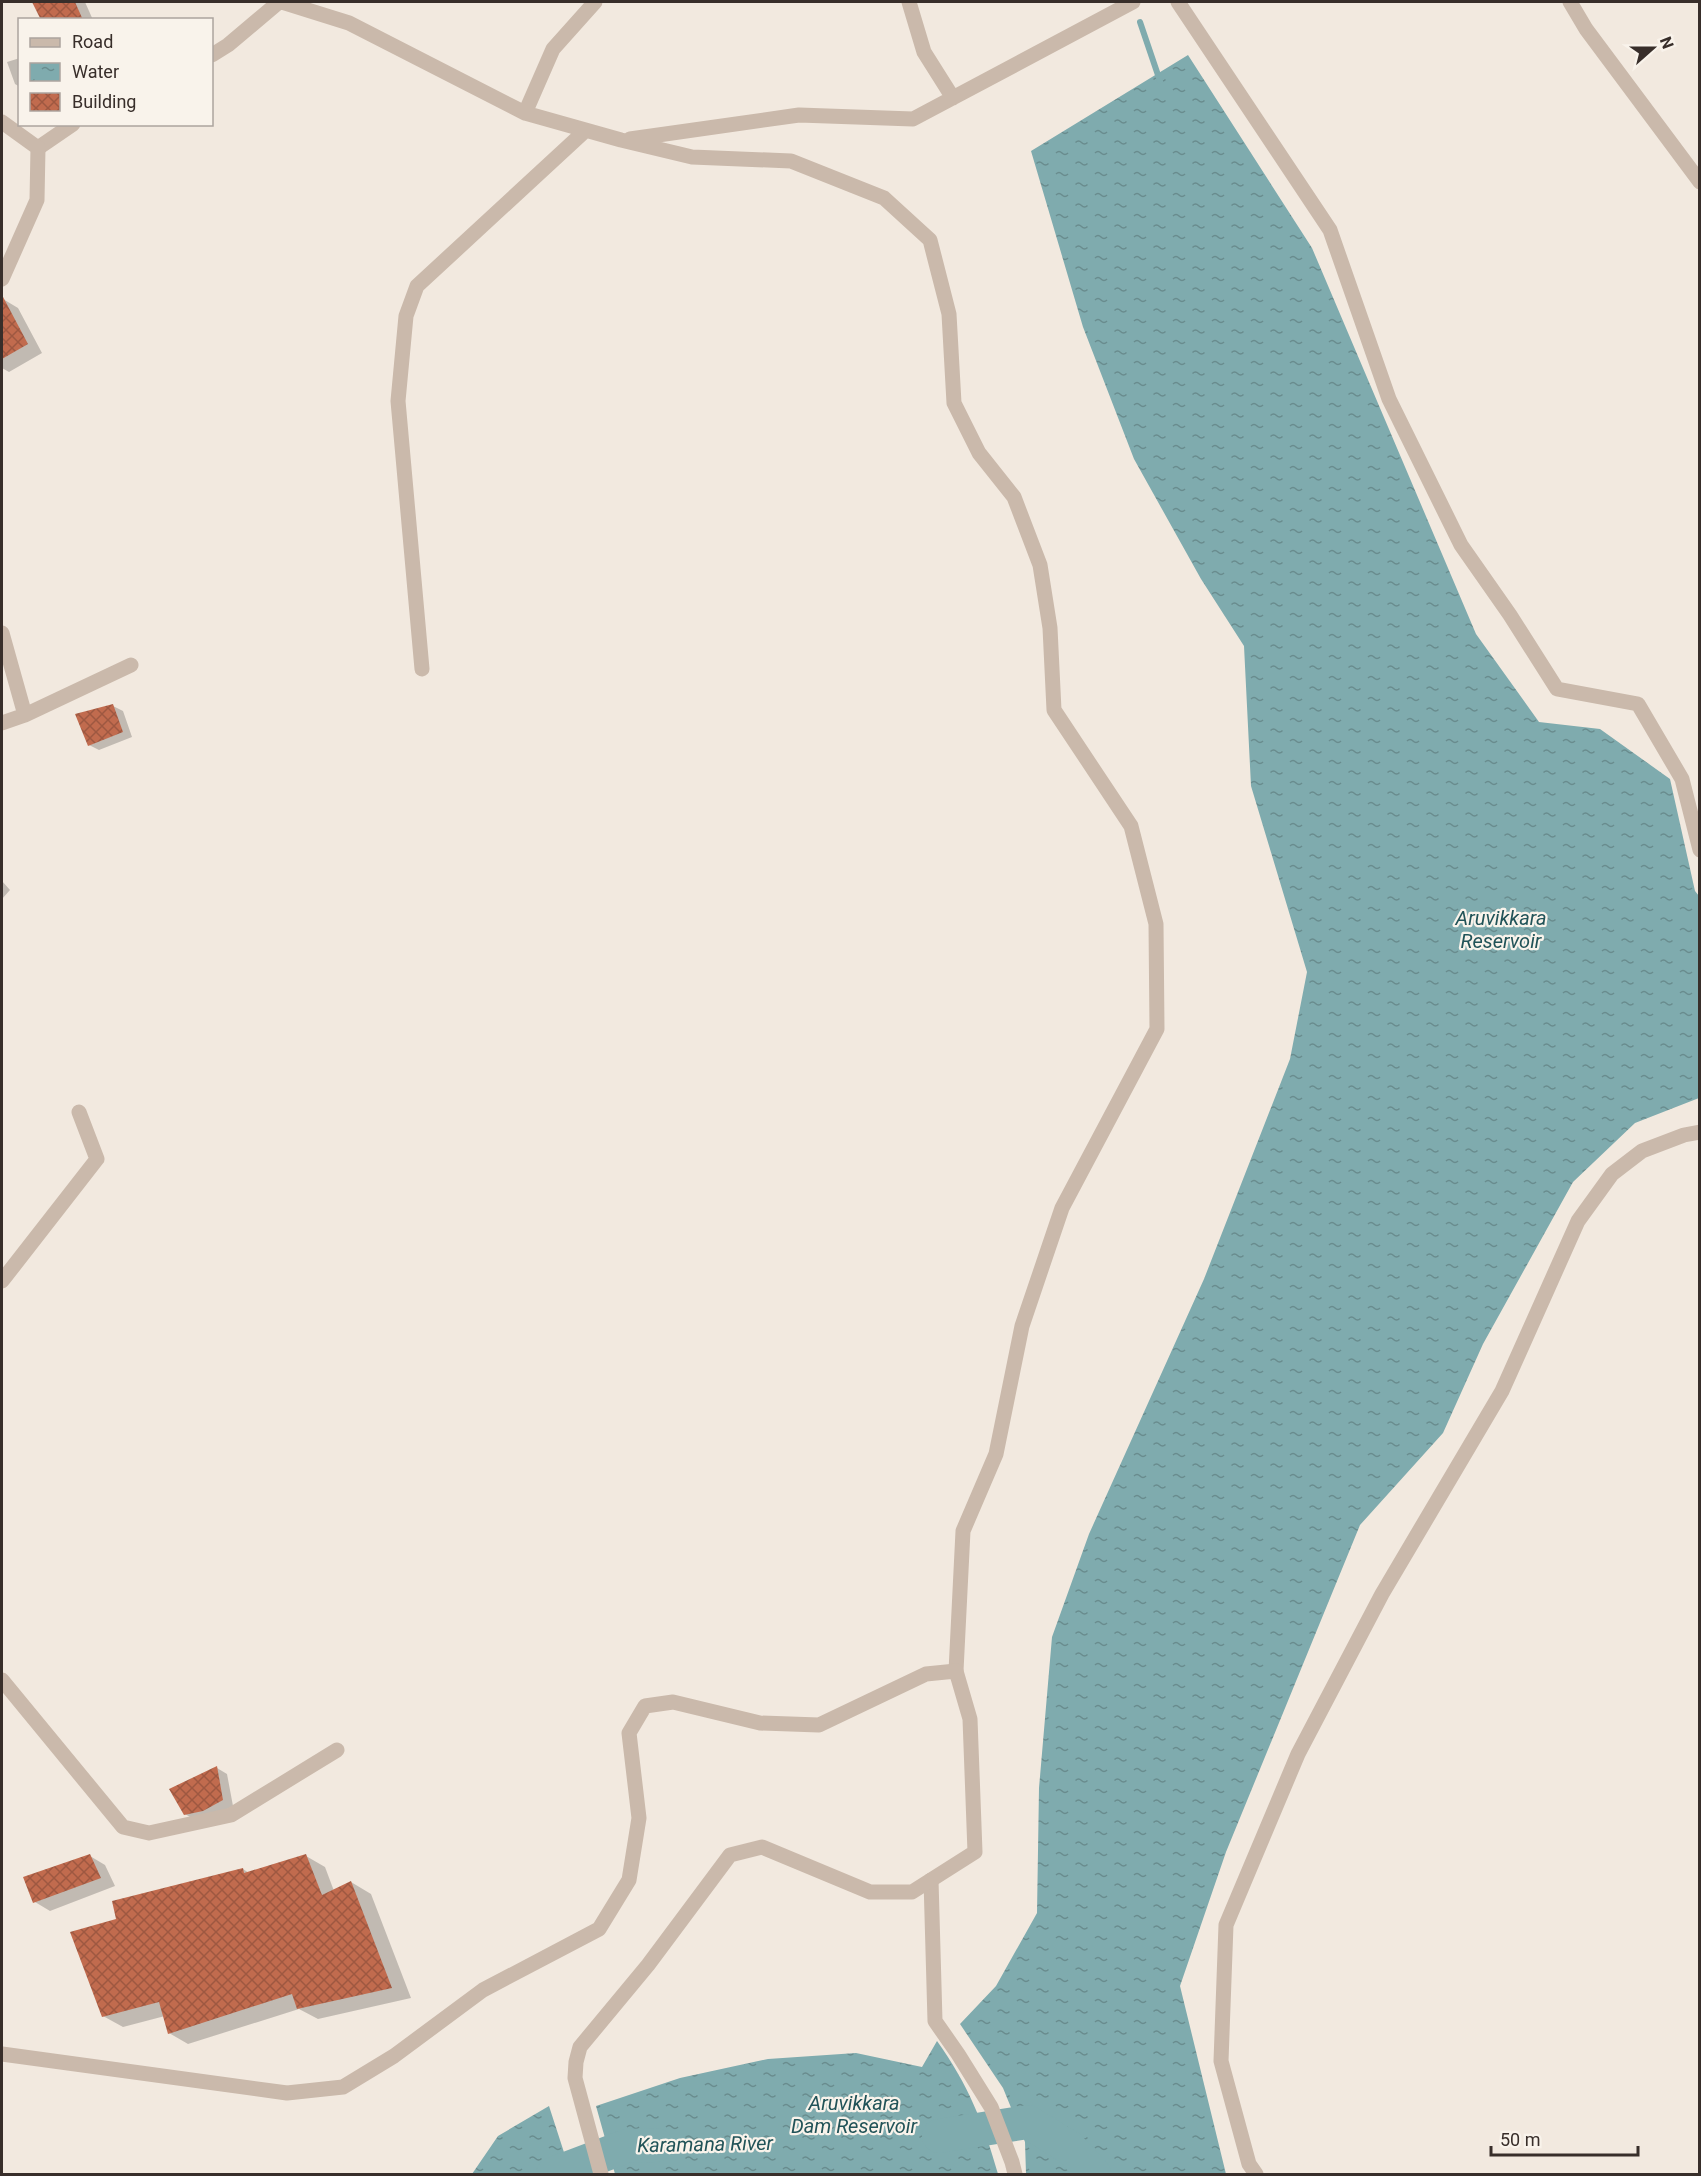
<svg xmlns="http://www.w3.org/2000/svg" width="1701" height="2176" font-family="Roboto,sans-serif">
<defs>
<pattern id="water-ripples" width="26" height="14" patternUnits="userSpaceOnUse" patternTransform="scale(1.5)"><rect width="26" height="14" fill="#7fabae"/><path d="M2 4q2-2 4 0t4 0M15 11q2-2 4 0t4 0" fill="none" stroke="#698c8e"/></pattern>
<pattern id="building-cross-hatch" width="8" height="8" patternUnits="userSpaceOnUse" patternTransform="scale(1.5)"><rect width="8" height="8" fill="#c16b4e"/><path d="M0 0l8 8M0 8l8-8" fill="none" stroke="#9e5841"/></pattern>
</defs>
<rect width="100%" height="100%" fill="#f2e9df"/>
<path fill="url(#water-ripples)" d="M1188 55 1312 248 1476 634 1539 722 1600 729 1670 779 1695 891 1699 896V1098L1635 1123 1573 1182 1483 1344 1443 1433 1360 1525 1226 1852 1180 1986 1226 2174H1026L1025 2142 1003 2088 960 2024 996 1986 1037 1913 1039 1788 1052 1637 1089 1534 1204 1279 1290 1059 1307 972 1251 786 1244 646 1201 579 1134 459 1083 327 1031 151Z
M937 2041C968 2084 984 2124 998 2174H615L596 2106 680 2078 768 2059 856 2053 922 2067Z
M549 2106 571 2174H472L498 2136Z"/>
<path fill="#0003" d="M34 2H85L93 20H42Z
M20 58V87L15 84 7 62Z
M3 299 18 308 42 353 9 372 2 368V300Z
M113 706 123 711 132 737 99 750 89 745Z
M2 881 10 890 2 899Z
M217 1768 227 1774 233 1806 214 1816 195 1820 185 1814Z
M90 1856 105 1865 115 1886 50 1911 35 1902Z
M306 1856 325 1867 334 1891 351 1882 371 1894 411 1998 318 2019 299 2009 188 2044 169 2033 165 2016 123 2027 103 2016 118 1920 243 1869 249 1873Z"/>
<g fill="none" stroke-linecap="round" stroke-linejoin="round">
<path stroke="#7fabae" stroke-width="6" d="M1140 22 1160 81"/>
<path stroke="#7fabae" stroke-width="34" d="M939 2136 1028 2122 1070 2148 1094 2174
M553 2174 627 2146 656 2145"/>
</g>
<path fill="url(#building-cross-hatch)" d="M32 2H75L83 20H41Z
M2 295 28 344 2 359Z
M113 704 123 732 88 746 75 714Z
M217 1766 223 1800 203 1811 184 1815 169 1789Z
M90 1854 101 1878 33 1903 23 1877Z
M306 1854 322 1895 351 1881 392 1988 297 2009 292 1994 168 2034 159 2002 102 2017 70 1932 116 1919 112 1901 243 1868 244 1873Z"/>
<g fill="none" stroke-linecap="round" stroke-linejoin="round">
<path stroke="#cab9ab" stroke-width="15" d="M282 2 349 23 525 113
M595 2 553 49 525 113 621 140 692 157 791 161 884 198 930 240 949 314 954 403 979 453 1014 497 1040 565 1050 628 1054 710 1131 826 1156 924 1157 1029 1062 1208 1022 1326 996 1454 963 1531 956 1671
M909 2 924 52 953 98
M1178 2 1330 230 1389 399 1461 545 1510 615 1557 689 1638 704 1682 779 1700 850
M1570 2 1586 29 1700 182
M212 55 228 45 279 2
M630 139 799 115 913 119 1133 2
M38 148 73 124
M2 633 25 715
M422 669 398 401 406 316 417 286 586 130
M2 723 25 715 131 665
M2 1281 97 1159 79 1112
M2 1680 123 1827 149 1833 231 1815 337 1750
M931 1880 935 2021 958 2054 991 2107 1012 2162 1015 2174
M1256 2174 1249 2164 1221 2061 1226 1925 1298 1754 1382 1594 1502 1391 1578 1221 1612 1174 1642 1151 1684 1135 1700 1132"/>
<path stroke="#cab9ab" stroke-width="15" d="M2 122 38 148 37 200 2 279
M2 2054 287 2093 343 2087 394 2056 483 1990 599 1929 629 1880 639 1818 629 1733 645 1706 673 1702 760 1723 819 1725 926 1674 956 1671 970 1719 975 1852 912 1892H870L762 1847 730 1855 648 1965 580 2047 576 2062 575 2078 601 2174"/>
</g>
<g text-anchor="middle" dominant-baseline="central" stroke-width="4.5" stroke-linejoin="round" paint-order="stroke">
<g font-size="20" font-style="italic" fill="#215358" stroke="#f9f3eb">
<text x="1501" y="918">Aruvikkara<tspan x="1501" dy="23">Reservoir</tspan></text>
<text x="854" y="2103">Aruvikkara<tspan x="854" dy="23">Dam Reservoir</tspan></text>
<text transform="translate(705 2144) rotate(-1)">Karamana River</text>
</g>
</g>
<rect width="1701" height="2176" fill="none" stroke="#382e2a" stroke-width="6"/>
<rect x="18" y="18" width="195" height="108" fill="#f9f3eb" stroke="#aca49e" stroke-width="1.5"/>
<rect x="30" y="38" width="30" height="9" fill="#cab9ab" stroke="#aca49e" stroke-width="1.5"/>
<text x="72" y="48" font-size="18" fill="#382e2a">Road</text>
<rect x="30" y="63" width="30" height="18" fill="url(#water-ripples)" stroke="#aca49e" stroke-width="1.5"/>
<text x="72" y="78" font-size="18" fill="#382e2a">Water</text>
<rect x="30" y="93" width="30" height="18" fill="url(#building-cross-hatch)" stroke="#aca49e" stroke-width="1.5"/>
<text x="72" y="108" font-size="18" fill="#382e2a">Building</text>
<g transform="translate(1653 48) rotate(69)" stroke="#f9f3eb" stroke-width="4.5" paint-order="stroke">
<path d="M0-4.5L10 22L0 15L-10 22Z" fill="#382e2a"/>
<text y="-9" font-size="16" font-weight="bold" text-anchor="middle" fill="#382e2a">N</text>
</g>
<path d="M1491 2146v9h147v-9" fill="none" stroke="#382e2a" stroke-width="3"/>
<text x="1500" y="2146" font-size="18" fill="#382e2a" stroke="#f9f3eb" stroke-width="4.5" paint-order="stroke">50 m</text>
</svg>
